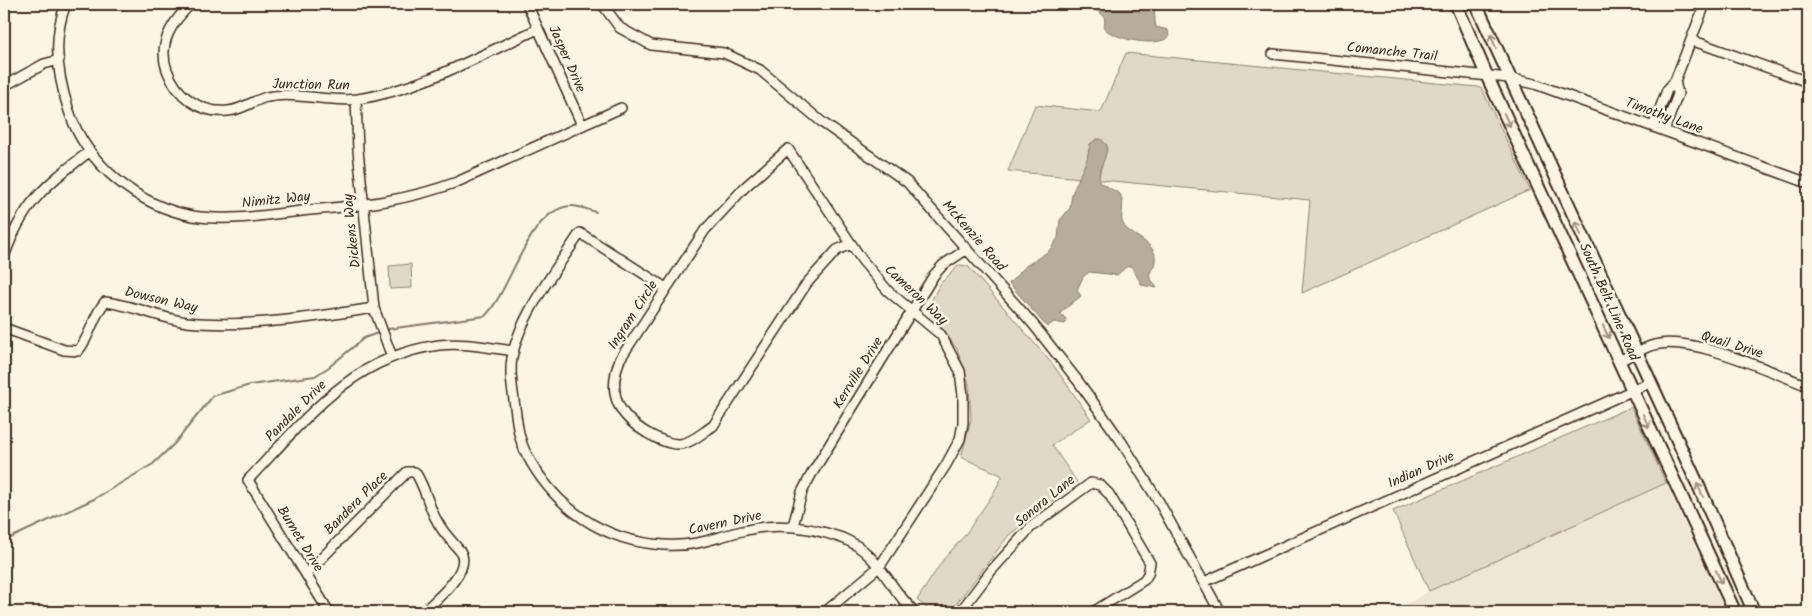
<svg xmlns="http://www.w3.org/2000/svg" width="1812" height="616" font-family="Kalam,sans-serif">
<rect width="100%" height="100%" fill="#fcf5e5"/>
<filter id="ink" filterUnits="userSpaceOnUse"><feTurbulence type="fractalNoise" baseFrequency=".02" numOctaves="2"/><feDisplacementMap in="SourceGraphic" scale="10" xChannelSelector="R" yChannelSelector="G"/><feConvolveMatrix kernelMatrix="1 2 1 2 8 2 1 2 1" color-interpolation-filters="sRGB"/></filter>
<g filter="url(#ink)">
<path fill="#eee6d6" d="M1666 483 1722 604 1705 612H1392L1429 591Z"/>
<path fill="#e0d8c8" stroke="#8e8173" d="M1126 53 1478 87 1482 89 1530 190 1302 293 1310 200 1008 171 1035 105 1101 112Z
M411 264 412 288 390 289 389 266Z
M959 265 968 266 1054 366 1091 419 1052 445 1077 482 1009 535 950 612H932L917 600 943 560 965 535 993 494 1002 477 1001 475 961 457 971 419 969 384 957 349 927 309 940 284Z
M1631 407 1666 483 1429 591 1393 511Z"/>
<path fill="#b7ad9e" stroke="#85796b" d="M1092 4H1154C1155 12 1154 19 1156 27L1168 30 1169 37C1156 48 1114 39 1104 28 1108 9 1096 16 1092 4Z
M1097 139H1101L1107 145C1107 159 1098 168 1099 182L1120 194C1126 206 1119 217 1123 224 1130 237 1158 242 1155 261 1155 266 1150 271 1149 276L1157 288 1142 285 1131 266 1126 267 1117 275 1089 272 1083 277 1077 290 1081 296 1060 313 1066 319 1065 324 1054 322 1047 327 1009 283 1026 266 1049 251 1058 238 1060 220 1070 208 1072 194 1087 159 1090 144Z"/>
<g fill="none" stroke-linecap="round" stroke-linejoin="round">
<path stroke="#85796b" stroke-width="2" d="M388 329 485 316C512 290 527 210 570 206 578 205 588 210 596 212
M4 541 94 499 153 464 174 444 213 396 250 385 315 376 329 367 364 338 378 333"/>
<g stroke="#3b2a1e" stroke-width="12">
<path id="minor" d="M66 4C52 38 58 78 69 111 86 164 138 206 193 216 231 222 272 214 310 210 361 206 409 200 457 182L621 108
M191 4C173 21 157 43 167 70 176 95 200 114 228 111 242 110 254 100 267 97 297 91 328 103 358 99 422 89 480 55 538 29
M527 4 582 125
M602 4 620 28 651 45 724 53 760 70 823 123 907 182 1033 324 1078 381 1121 441 1159 502 1220 612
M1691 40 1808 82
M1273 54 1509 78 1535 84 1808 183
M4 86 44 64 59 60
M356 99 358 150 374 308 392 357
M1653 127 1667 90 1675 81 1705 4
M1664 131 1678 94 1675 81
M4 257C23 202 46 185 90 151
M666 288 580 233C557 269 519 316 512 358 509 374 513 392 515 407 517 423 519 441 527 455 555 508 604 542 665 545 697 547 712 538 742 531 776 522 809 526 842 538 880 553 887 587 915 612
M4 328 64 350 78 351C91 336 92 317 105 302 133 305 159 318 187 322 244 328 317 317 374 308
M1619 361C1630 356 1642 348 1654 345 1693 335 1771 372 1808 386
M793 526 802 492 811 475 934 275 943 265 967 249
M306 574 407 472H415C425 486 428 506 437 521 443 533 452 541 460 551 473 570 436 600 423 612
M1204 582 1649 383
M329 612 248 480C305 420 350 357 439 345 464 342 489 348 514 351
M825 612 880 566 946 465 960 439 963 423V396L960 371 941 335 888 291 862 260 788 149 745 187 705 230 620 359C607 393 617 415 647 433 656 438 669 445 680 444 692 443 703 432 713 426L807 283 837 250 851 244
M960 612 991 571 1031 527 1091 483 1100 485 1109 494 1150 563 1148 574 1144 580 1093 612"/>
</g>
<g stroke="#3b2a1e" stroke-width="15">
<path id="major" d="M1456 4 1487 76 1735 612
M1476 4 1699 487 1754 612"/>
</g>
<use href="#minor" stroke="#fcf5e5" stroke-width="9"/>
<use href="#major" stroke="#fcf5e5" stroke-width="11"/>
</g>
<defs><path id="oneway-shaft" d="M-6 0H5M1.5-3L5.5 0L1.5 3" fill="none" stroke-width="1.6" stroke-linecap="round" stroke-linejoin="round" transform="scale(1.25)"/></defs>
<g stroke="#9c9082">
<use href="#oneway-shaft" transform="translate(1493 41) rotate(-113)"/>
<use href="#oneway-shaft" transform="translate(1507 120) rotate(65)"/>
<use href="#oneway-shaft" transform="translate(1578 228) rotate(-114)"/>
<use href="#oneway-shaft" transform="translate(1606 332) rotate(65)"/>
<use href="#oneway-shaft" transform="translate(1646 421) rotate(66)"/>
<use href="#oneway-shaft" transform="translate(1700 490) rotate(-114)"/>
<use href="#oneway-shaft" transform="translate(1719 577) rotate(65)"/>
</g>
</g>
<g text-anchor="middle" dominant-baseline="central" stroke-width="5" stroke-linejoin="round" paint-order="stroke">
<g font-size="14" fill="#3b2a1e" stroke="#fcf5e5">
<text transform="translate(1392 52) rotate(6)">Comanche Trail</text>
<text transform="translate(567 59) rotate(66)">Jasper Drive</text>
<text transform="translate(311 85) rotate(1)">Junction Run</text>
<text transform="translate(1664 116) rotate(20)">Timothy Lane</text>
<text transform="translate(276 200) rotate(-6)">Nimitz Way</text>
<text transform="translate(352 231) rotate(-96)">Dickens Way</text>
<text transform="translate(974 236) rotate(49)">McKenzie Road</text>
<text transform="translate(916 295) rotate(43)">Cameron Way</text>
<text transform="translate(161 300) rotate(13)">Dowson Way</text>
<text transform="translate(1609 302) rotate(66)">South Belt Line Road</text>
<text transform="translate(633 315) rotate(-57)">Ingram Circle</text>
<text transform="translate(1732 345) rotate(17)">Quail Drive</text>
<text transform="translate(858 373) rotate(-58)">Kerrville Drive</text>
<text transform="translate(296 411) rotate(-45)">Pandale Drive</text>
<text transform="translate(1421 470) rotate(-24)">Indian Drive</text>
<text transform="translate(1045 501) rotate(-39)">Sonora Lane</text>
<text transform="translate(356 503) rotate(-45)">Bandera Place</text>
<text transform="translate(725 523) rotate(-12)">Cavern Drive</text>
<text transform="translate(300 539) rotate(58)">Burnet Drive</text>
</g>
</g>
<rect width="1812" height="616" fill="none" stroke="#fcf5e5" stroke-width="20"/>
<rect x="10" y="10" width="1792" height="596" fill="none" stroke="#3b2a1e" stroke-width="2" filter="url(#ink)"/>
</svg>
